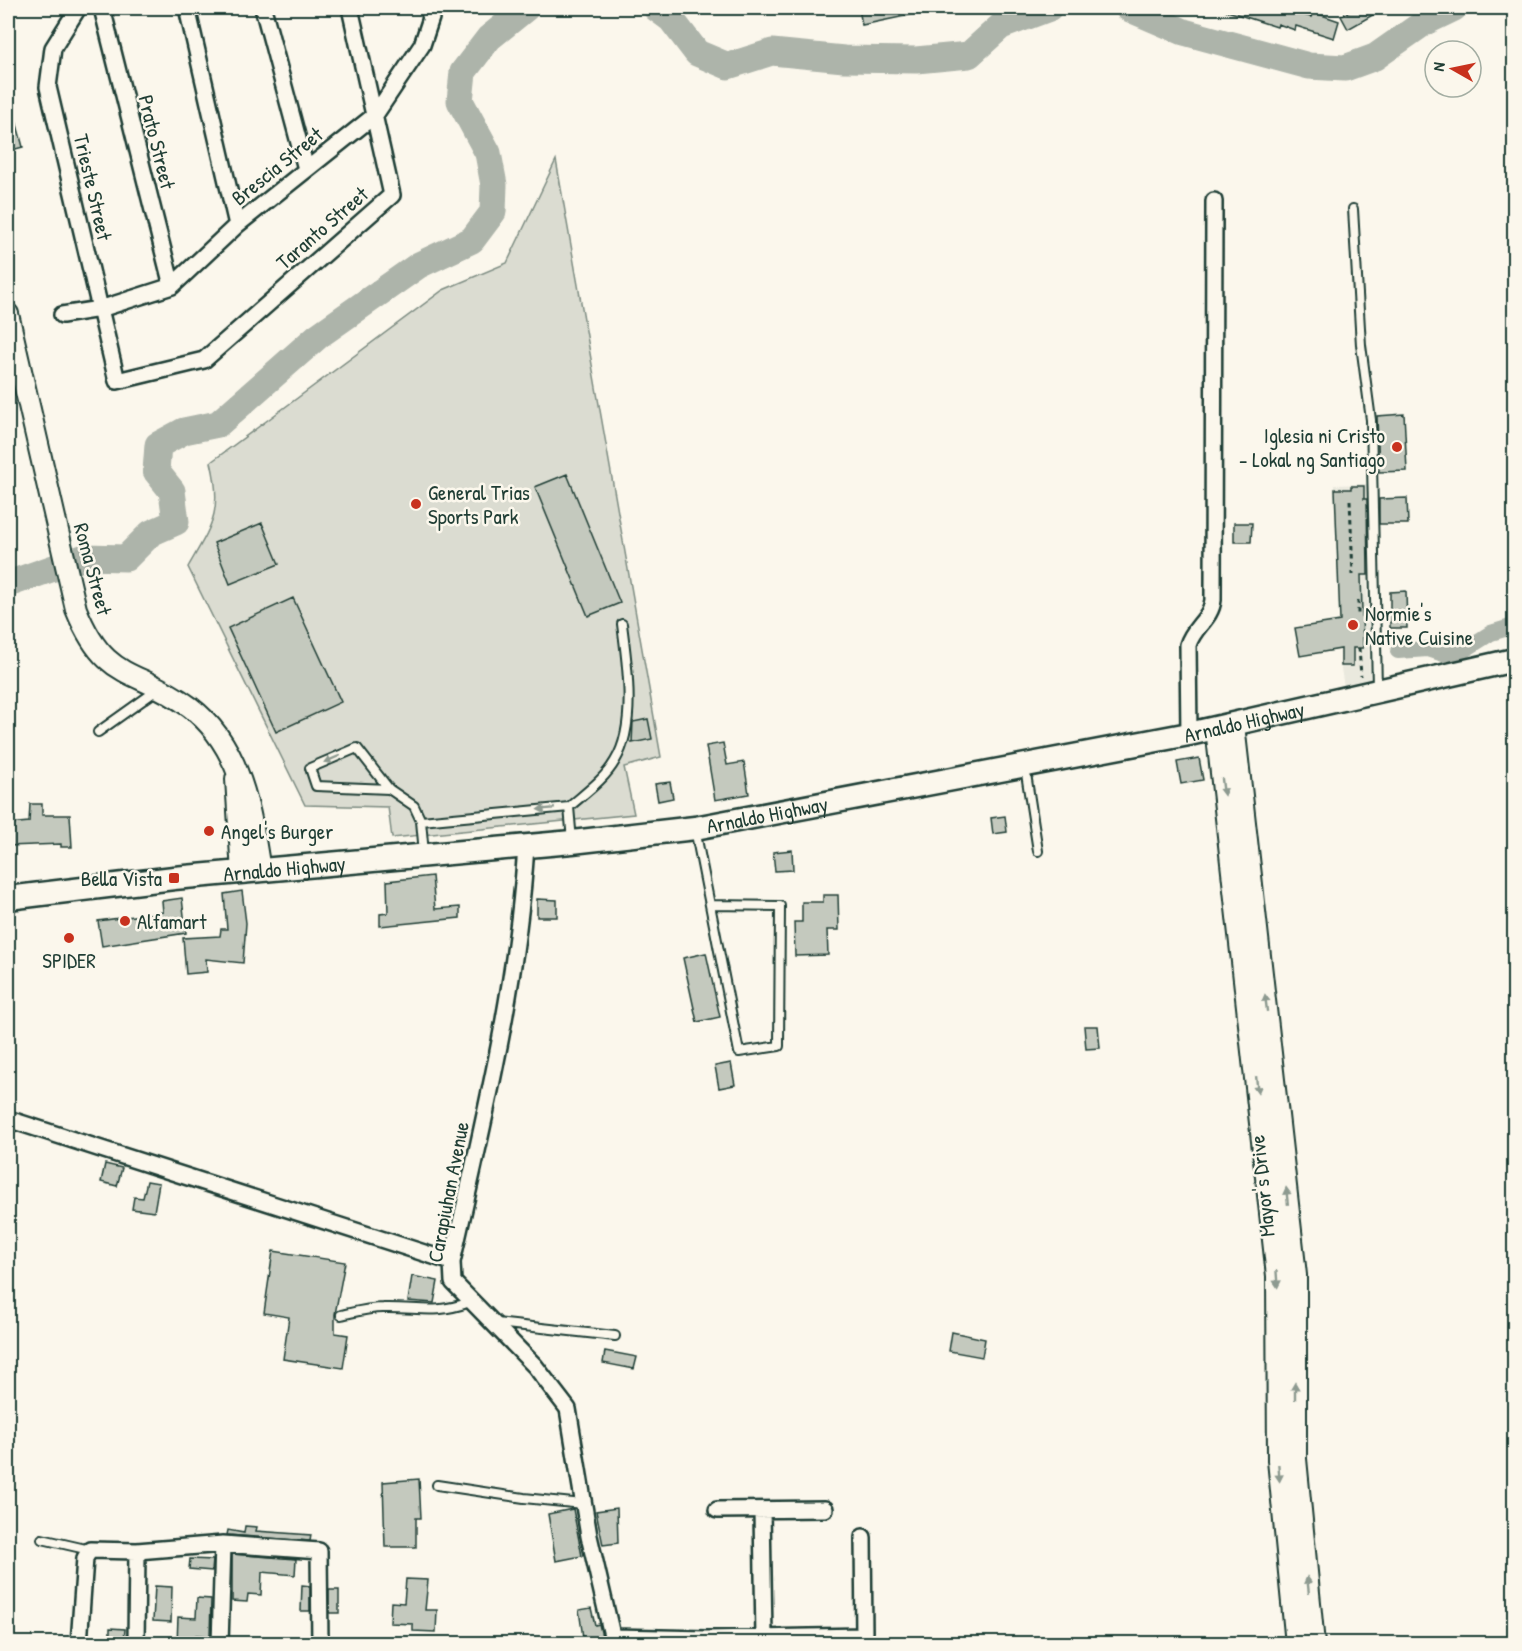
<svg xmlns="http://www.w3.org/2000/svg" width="1522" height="1651" font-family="'Patrick Hand',sans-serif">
<rect width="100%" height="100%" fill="#fbf7ec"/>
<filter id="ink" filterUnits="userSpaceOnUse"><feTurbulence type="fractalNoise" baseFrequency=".0167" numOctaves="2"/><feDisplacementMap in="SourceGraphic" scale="12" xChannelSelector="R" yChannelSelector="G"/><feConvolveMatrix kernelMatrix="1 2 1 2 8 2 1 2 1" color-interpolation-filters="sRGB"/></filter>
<g filter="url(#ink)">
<path fill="#eae9de" d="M1367 484 1371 576 1367 582 1370 681 1344 687 1341 669 1334 485Z"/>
<path fill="#dbdcd1" stroke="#7d8c82" stroke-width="1.5" d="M556 160 661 757 624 767 634 814 392 838 388 807 305 805 188 567C212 525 223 512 211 462L443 290 507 263Z"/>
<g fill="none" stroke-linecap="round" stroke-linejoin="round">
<path stroke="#adb4aa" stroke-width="16" d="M1398 651 1428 649 1443 654H1458L1491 633 1514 626"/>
<path stroke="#adb4aa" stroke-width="27" d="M656 8 671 19 697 53 728 66 772 52 844 59 916 60 969 55 1001 26 1049 8
M1128 8 1184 32 1309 66 1345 68 1375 57 1425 22 1454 8
M8 584 85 557 126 558 151 533 176 522 172 491 156 471 158 445 184 431 218 424 318 336 419 265 472 240 493 212 494 185 488 153 460 101 463 72 489 38 526 8"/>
</g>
<path fill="#c4c9be" stroke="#1f3d34" stroke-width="1.5" d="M867 8H919L920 13 862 25 859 9Z
M1225 8H1279L1311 17 1313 12 1339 21 1334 38 1296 26 1295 30 1278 24 1277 27 1224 10Z
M1356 8H1385L1348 29 1341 16Z
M8 106H12L23 147 8 151Z
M1404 414 1407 471 1379 472 1377 416Z
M567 474 620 603 588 616 535 487Z
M1351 486H1364V499H1367L1368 575H1361L1363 648H1353V666H1341V649L1300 656 1295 628 1340 621 1335 489H1351Z
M1407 498 1408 524H1379V499Z
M262 523 279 564 230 584 214 543Z
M1234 523H1252L1251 542H1234Z
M1406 591 1407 628H1390V592Z
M293 598 341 702 276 732 228 628Z
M648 719 652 739 632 743 633 722Z
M723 743 727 765 744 762 749 794 715 800 706 746Z
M1199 758 1203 780 1181 784 1177 762Z
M670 782 673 798 658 801 655 784Z
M30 804H42V815H70L72 847H61V844L8 846V824L29 822Z
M1005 816 1007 832 993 834 991 818Z
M792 850 793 870 775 871 773 852Z
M432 876 435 909 460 907V918L380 926V914L388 913 387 881Z
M242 891 246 923 243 963 206 959 207 972 186 974 183 938 220 936 221 929H227L224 894Z
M823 895H838L839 930H827L828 955 795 956 794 922H802V902H823Z
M182 898 186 933 102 946 98 921 163 912 162 901Z
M537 899 557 900V917H537Z
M706 953 720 1017 697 1022 683 958Z
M1084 1026H1098L1100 1048 1086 1049Z
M731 1063 735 1085 719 1088 715 1066Z
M105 1164 122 1168 117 1186 101 1182Z
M147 1181 159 1183 154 1212 132 1209 134 1197 143 1198Z
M273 1251 345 1262 335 1314V1333L348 1335 343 1368 283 1359 289 1317 264 1313Z
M412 1276 438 1281 434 1303 408 1301Z
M952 1332 985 1339 982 1357 949 1351Z
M605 1351 637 1357 634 1369 603 1363Z
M419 1479 421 1518H416V1547H385L383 1482Z
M617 1508 618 1543 603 1545 596 1511Z
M573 1509 582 1556 556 1561 548 1514Z
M245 1526 257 1527 256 1531 311 1535 310 1541 227 1535 228 1530 244 1533Z
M232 1554 296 1559 295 1575 262 1572 261 1595 248 1594 247 1602 232 1601Z
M190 1559 213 1560 212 1571 189 1569Z
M406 1579 428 1580 425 1610H437L436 1632 413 1631V1624L390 1623 391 1602 404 1603Z
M302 1585 310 1586V1611H301Z
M155 1586 172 1587 171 1622 153 1621Z
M329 1590H339V1613H329Z
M197 1598 211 1599 210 1636 196 1635 195 1644H177L178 1617 196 1618Z
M591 1608 595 1625 599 1624 604 1644H584L579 1610Z
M110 1628 125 1629 124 1641H110Z"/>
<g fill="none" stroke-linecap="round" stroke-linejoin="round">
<g stroke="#1f3d34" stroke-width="12">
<path id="service" d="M1353 209 1361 345 1371 420 1377 687
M98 732 157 690
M1025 767 1038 851
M389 789 316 786 310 768 357 748 389 789 414 806 421 821 424 853
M569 807C585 793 605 779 615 761 637 726 627 663 622 624
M421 821 569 807 572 841
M695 829 739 1052 779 1046 780 906 710 905
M341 1315C354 1312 369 1308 383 1308 419 1307 434 1315 470 1302
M496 1323 615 1336
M437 1485 524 1498 583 1504
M42 1539 90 1550"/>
</g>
<g stroke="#1f3d34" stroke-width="20">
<path id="minor" d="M78 8 53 48 48 87 117 381 204 360 392 195 350 8
M102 8 172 286
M187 8 237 225
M263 8 306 169
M62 315 100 309 172 286 237 225 375 115 422 45 431 18 428 8
M1189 734 1188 645C1193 627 1211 619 1213 600L1214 201
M526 846C517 988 483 1124 452 1262L453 1282 535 1366 568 1409 589 1536 614 1644
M8 1119 452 1262
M717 1510 825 1509
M762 1510 764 1638
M613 1637 707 1639 864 1636 863 1537
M79 1644 85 1558 90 1550 137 1551 223 1544 319 1551 320 1644
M136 1644 137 1551
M220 1644 223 1544"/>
</g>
<g stroke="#1f3d34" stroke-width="24">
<path id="tertiary" d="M8 314 76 609C106 684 136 667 190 707 241 745 251 812 260 871
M1234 725 1296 1275V1459L1314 1644
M1216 728 1277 1276 1278 1460 1296 1644
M236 779 242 873"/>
</g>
<g stroke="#1f3d34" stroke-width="27">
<g id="secondary">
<path id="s1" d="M8 898 174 878 572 842 695 828 1189 734 1514 660"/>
</g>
</g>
<path stroke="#1f3d34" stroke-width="3" stroke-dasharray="4.5 4.5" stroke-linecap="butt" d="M1350 500 1353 575
M1358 600V617
M1359 648 1361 676"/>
<use href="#service" stroke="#fbf7ec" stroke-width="8"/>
<use href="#minor" stroke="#fbf7ec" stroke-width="15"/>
<use href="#tertiary" stroke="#fbf7ec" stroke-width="20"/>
<use href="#secondary" stroke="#fbf7ec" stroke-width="22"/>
</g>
<defs><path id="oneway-solid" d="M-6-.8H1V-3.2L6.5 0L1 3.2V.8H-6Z" transform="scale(1.5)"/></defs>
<g fill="#8d9a90">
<use href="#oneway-solid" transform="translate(332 759) rotate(157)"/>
<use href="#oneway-solid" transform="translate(1223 787) rotate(83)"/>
<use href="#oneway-solid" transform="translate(546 809) rotate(175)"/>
<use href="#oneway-solid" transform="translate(1266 1003) rotate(-97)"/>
<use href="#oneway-solid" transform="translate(1257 1085) rotate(84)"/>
<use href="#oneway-solid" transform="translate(1287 1196) rotate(-96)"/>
<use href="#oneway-solid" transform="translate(1277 1279) rotate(86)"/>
<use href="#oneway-solid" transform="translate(1295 1391) rotate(-90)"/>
<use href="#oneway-solid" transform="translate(1279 1473) rotate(86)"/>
<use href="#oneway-solid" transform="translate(1308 1585) rotate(-96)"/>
</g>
</g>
<g fill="#c8321e" stroke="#fbf7ec" stroke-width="2">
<circle cx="1397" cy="447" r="6"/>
<circle cx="416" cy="504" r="6"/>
<circle cx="1353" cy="625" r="6"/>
<circle cx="209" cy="831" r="6"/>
<rect x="168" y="872" width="12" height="12" rx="3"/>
<circle cx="125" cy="921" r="6"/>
<circle cx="69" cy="938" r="6"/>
</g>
<g text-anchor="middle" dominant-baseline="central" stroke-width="5" stroke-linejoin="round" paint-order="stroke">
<g font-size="21" fill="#1f3d34" stroke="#fbf7ec">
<text transform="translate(157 142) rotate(76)">Prato Street</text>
<text transform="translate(277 166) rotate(-39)">Brescia Street</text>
<text transform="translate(93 187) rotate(77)">Trieste Street</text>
<text transform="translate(322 228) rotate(-41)">Taranto Street</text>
<text transform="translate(93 569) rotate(75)">Roma Street</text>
<text stroke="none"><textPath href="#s1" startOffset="1250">Arnaldo Highway</textPath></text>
<text stroke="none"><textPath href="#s1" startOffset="764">Arnaldo Highway</textPath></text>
<text stroke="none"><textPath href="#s1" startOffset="278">Arnaldo Highway</textPath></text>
<text transform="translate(1262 1186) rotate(-96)">Mayor's Drive</text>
<text transform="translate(448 1192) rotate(-79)">Carapiuhan Avenue</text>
</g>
<g font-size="21" fill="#1f3d34" stroke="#fbf7ec" text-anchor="start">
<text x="1385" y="435" text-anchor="end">Iglesia ni Cristo<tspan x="1385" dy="24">- Lokal ng Santiago</tspan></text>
<text x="428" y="492">General Trias<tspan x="428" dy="24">Sports Park</tspan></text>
<text x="1365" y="613">Normie's<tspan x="1365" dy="24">Native Cuisine</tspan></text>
<text x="221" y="831">Angel's Burger</text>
<text x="162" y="878" text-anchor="end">Bella Vista</text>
<text x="137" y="921">Alfamart</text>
<text x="69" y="960" text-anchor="middle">SPIDER</text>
</g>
</g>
<rect width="1522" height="1651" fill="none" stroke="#fbf7ec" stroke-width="30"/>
<rect x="15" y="15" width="1492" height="1621" fill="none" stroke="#1f3d34" stroke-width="2" filter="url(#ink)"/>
<g transform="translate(1453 69) rotate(279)"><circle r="28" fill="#fbf7ec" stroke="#a3ada2" stroke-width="1.5"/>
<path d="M0-4.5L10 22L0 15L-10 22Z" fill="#c8321e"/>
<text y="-9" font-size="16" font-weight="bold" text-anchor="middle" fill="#1f3d34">N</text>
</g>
</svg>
